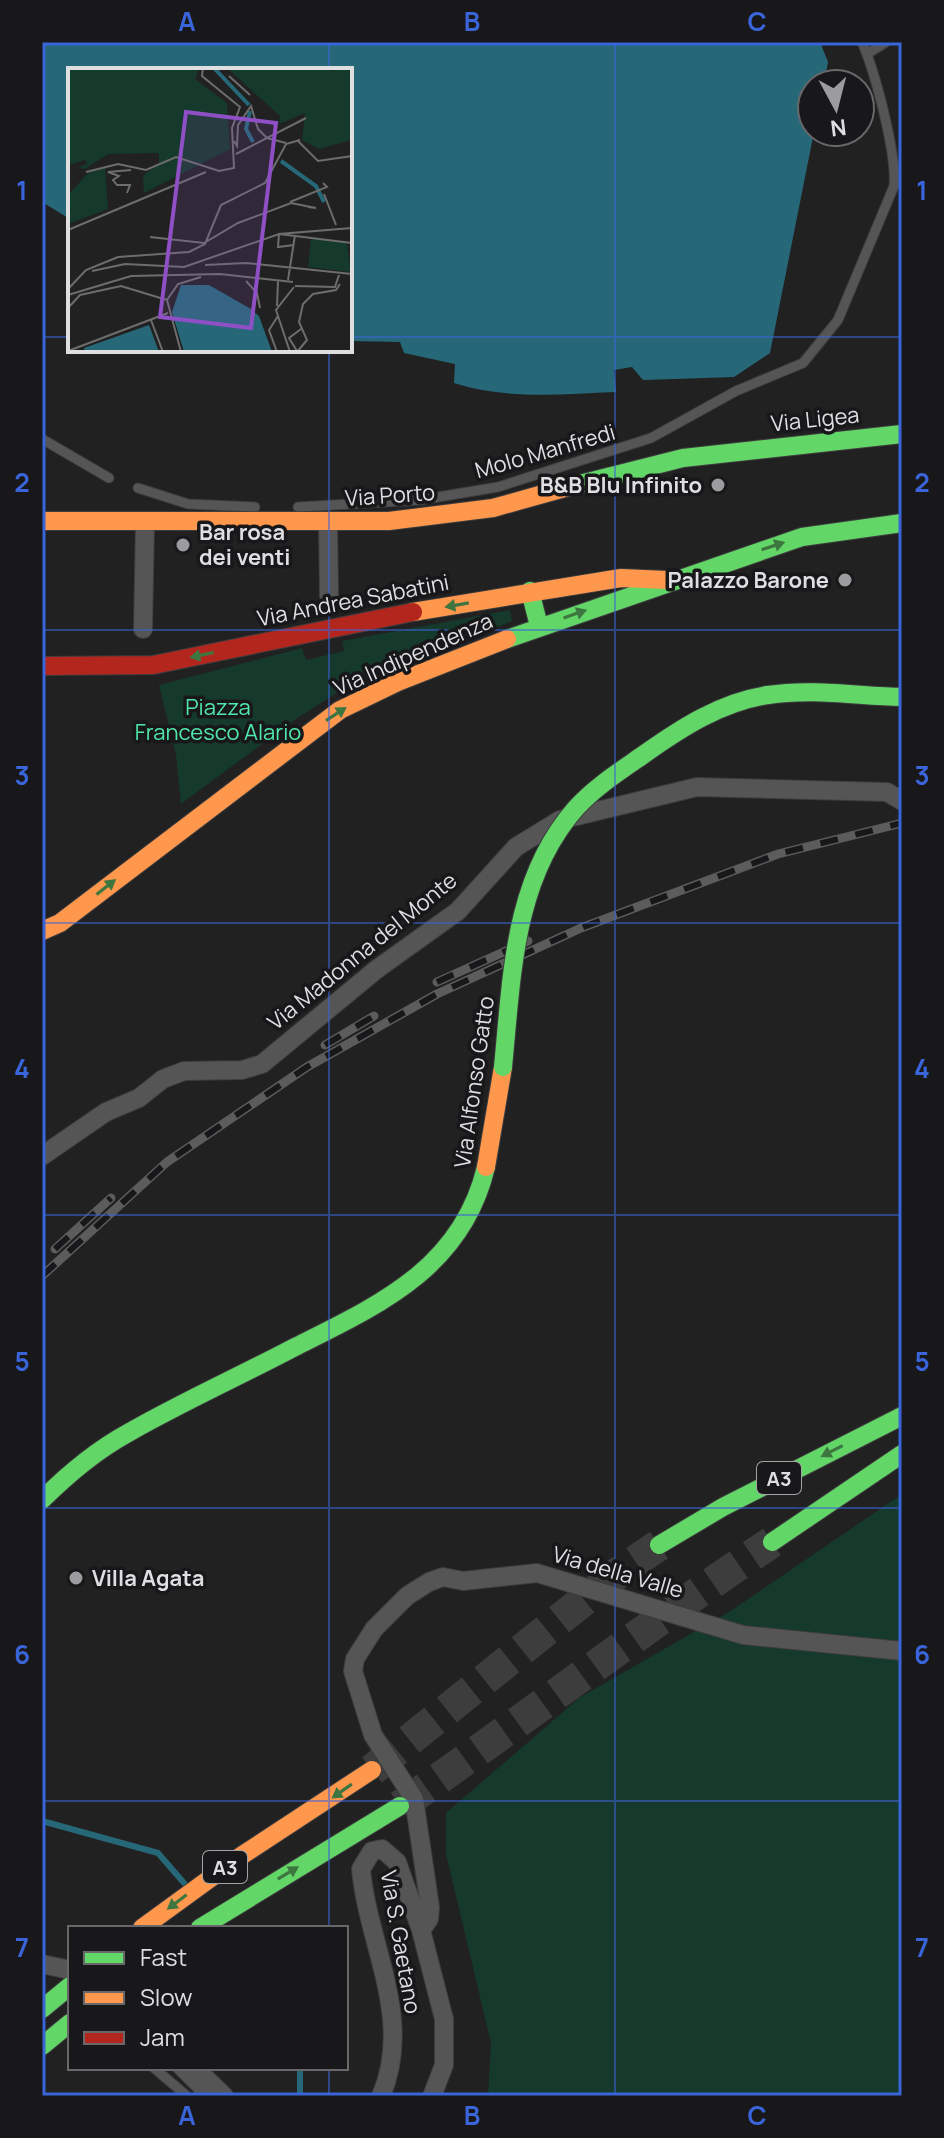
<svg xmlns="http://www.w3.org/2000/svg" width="944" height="2138" font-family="Manrope,sans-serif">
<rect width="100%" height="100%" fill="#212122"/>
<path fill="#15392a" d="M510 610 512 621 338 692 293 721 181 804 176 755 159 685 302 648 306 660 344 651 342 641Z
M902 1494V2096H488L491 2043 446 1854V1813L579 1698 732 1610Z"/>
<path fill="#266878" d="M42 42H820L828 62 824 84H812L814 132 770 353 734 377 643 380 632 367 614 370 616 392C561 394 507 400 454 383L455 364 404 353 400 342 350 341V70H70V219L42 202Z"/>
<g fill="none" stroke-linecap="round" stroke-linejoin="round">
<path stroke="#266878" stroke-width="6" d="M42 1821 158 1853 184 1883
M300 2068V2096"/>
<path stroke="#3e3d3e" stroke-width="32" stroke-dasharray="32 16" stroke-linecap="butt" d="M372 1770 615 1575 659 1545
M400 1806C525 1719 645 1627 772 1542"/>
<g stroke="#3d3d3e" stroke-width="11">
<path id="lane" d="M867 54 886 42
M42 439 109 478
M138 488 188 504 255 507
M298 507 420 500 498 487 651 438 736 391 803 363 838 320 894 186C897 154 875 72 862 42
M154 2068 187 2096
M177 2068 205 2096"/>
</g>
<g stroke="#3d3d3e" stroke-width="20">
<path id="street" d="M328 523 329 596
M143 629 145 522
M42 1156 106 1112 139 1098 163 1079 184 1071 242 1070 262 1064 377 969 458 911 516 847 560 820 697 787 887 792 902 801
M421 1930 429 1919 430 1907 414 1799 373 1735 353 1671 355 1659 374 1629 407 1596 429 1582 443 1577 463 1581 537 1573 743 1635 902 1651
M42 1964 70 1970
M195 2068 224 2096
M381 2096C414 2019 368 1946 361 1869L372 1851 382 1849 397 1862 421 1930 444 2019V2065L432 2096"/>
</g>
<g stroke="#3d3d3e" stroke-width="20">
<path id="fast" d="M568 487 683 458 902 434
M530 591 539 626
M507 639 802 537 902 523
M42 1500C67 1475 97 1450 128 1433 182 1402 240 1376 295 1347 379 1305 462 1268 486 1167
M772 1542 902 1454
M659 1545 723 1507 902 1416
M200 1928 400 1806
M42 2009 70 1986
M42 2046 70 2023"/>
</g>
<g stroke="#3d3d3e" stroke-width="20">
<path id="slow" d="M42 521H389L493 508 568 487
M413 612 621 578 667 580
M42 931 60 923 340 710 398 682 507 639
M486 1167 503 1067
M142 1928 241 1856 372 1770"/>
</g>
<g stroke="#3d3d3e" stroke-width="20">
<path id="jam" d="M42 666 153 665 413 612"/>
</g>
<use href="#lane" stroke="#555556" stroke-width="9"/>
<use href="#street" stroke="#555556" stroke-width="18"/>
<use href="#fast" stroke="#63d668" stroke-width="18"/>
<use href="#slow" stroke="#ff974d" stroke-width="18"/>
<use href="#jam" stroke="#b3261e" stroke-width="18"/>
<g stroke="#5c5c5d" stroke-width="9">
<path id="rail" d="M437 982 528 941
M325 1045 374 1016
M55 1249 111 1198
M42 1276 167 1162 307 1067 437 994 581 928 778 854 902 823"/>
</g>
<use href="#rail" stroke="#181719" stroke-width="6" stroke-dasharray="18" stroke-linecap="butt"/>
<g stroke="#3d3d3e" stroke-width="20" stroke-linecap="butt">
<path id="fast-bridge" d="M503 1067C512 977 513 879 576 808 595 787 620 771 643 755 681 728 721 702 768 695 812 688 858 696 902 697"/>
</g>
<use href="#fast-bridge" stroke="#63d668" stroke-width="18"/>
</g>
<defs><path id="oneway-solid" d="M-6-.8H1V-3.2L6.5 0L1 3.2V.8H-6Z" transform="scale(2)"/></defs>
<g fill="#3e7640">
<use href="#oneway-solid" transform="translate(773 546) rotate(-18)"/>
<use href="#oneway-solid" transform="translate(457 605) rotate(170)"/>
<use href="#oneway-solid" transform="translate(575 614) rotate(-19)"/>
<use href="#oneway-solid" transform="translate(202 655) rotate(168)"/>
<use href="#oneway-solid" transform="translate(336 714) rotate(-33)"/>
<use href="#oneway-solid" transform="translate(106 887) rotate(-38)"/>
<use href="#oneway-solid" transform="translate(832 1451) rotate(153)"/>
<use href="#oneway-solid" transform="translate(342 1791) rotate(145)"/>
<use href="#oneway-solid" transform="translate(288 1873) rotate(-31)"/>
<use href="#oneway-solid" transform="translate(177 1902) rotate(143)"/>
</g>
<path fill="none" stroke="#3a64d9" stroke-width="2" stroke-opacity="0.55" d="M329 42V70M615 42V2096M42 337H70M350 337H902M329 350V1928M42 630H902M42 923H902M42 1215H902M42 1508H902M42 1801H902M329 2068V2096"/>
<g fill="#9c9c9e" stroke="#181719" stroke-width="3">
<circle cx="718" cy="485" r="8"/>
<circle cx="183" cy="545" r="8"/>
<circle cx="845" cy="580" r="8"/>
<circle cx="76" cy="1578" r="8"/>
</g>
<g text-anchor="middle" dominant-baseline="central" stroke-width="7" stroke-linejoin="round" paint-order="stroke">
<g fill="#181719" stroke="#a3a2a4" stroke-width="2">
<rect x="757" y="1462" width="44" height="32" rx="6"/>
<rect x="203" y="1851" width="44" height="32" rx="6"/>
</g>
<g font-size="20" font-weight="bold" fill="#dfdee0">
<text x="779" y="1478">A3</text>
<text x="225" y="1867">A3</text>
</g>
<g font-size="22" fill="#dfdee0" stroke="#181719">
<text transform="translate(815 419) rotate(-6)">Via Ligea</text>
<text transform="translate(545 451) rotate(-16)">Molo Manfredi</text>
<text transform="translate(390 495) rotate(-4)">Via Porto</text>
<text transform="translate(353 600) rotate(-11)">Via Andrea Sabatini</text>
<text transform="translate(413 654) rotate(-24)">Via Indipendenza</text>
<text transform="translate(362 951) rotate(-39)">Via Madonna del Monte</text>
<text transform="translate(474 1082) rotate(-82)">Via Alfonso Gatto</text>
<text transform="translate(618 1572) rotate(16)">Via della Valle</text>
<text transform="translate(401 1942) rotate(80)">Via S. Gaetano</text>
</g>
<g font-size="22" font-weight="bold" fill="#dfdee0" stroke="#181719" text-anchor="end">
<text x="702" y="485">B&amp;B Blu Infinito</text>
<text x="199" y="532" text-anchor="start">Bar rosa<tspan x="199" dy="25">dei venti</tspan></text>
<text x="829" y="580">Palazzo Barone</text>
<text x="92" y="1578" text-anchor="start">Villa Agata</text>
</g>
<g font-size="22" fill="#50e7aa" stroke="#181719">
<text x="218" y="707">Piazza<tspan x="218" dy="25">Francesco Alario</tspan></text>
</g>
</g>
<g transform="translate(68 68)">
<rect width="284" height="284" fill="#212122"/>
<path d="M0 0H132L127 11 159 35 162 81 76 125 75 108 91 95V85L40 86 17 101 10 99 19 96 17 92 0 97ZM159 0H284L283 72 251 81 234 72 237 45 211 56 212 48ZM37 99 40 141 0 156V127L21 104ZM243 170 279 175 283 204 240 199Z" fill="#15392a"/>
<path d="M113 217H141L183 241 191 248 204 284H116L104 244ZM81 257 91 284H17L16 280Z" fill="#266878"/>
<path fill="none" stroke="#266878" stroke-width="4" d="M146 0 181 37M182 43 178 61 185 74M213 93 248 118 256 134"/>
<path fill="none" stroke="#6d6d6e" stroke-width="2" d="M161 8 182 27M229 72 250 93 284 88M166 73 169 78 170 57 183 38 190 61 199 70 218 75M168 86 238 50M18 104 50 96 78 102 108 89 151 103 166 100 164 60 172 39 134 8 135 0M59 125 62 117H49L45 112 51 108 40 104 63 102M256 126 268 157M222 134 259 119 255 115M0 162 138 104M82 169 136 175 170 155 223 135 248 140 240 139M226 177 210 179 211 166 284 160M137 197 178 195 284 206M24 203 57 196 116 199 211 166 284 175M220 212 227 167M178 213 189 225 192 240M227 218 267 219 271 207M0 221 18 202 50 189 121 184 137 176 153 137 197 115 218 76 232 72M0 227 63 208 152 206 225 214M209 238 210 213M0 240 12 227 53 218 99 232M83 252 95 284M0 283 100 245M229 283 221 270 233 261M113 284 99 232 110 216 133 209M209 284 201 262 210 248M222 284 208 242 226 219M229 284 239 272 231 254 235 236 245 226 268 222 272 216"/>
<path fill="#8f50c6" fill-opacity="0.15" stroke="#8f50c6" stroke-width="4" d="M118 44 208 55 183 260 92 249Z"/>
<rect width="284" height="284" fill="none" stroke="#dfdee0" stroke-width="4"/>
</g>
<rect width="944" height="2138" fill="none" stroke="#181719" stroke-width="88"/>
<rect x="68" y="1926" width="280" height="144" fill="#181719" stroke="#686769" stroke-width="2"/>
<rect x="84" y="1952" width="40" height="12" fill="#63d668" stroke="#686769" stroke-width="2"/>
<text x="140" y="1966" font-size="24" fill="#dfdee0">Fast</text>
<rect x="84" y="1992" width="40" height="12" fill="#ff974d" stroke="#686769" stroke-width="2"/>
<text x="140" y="2006" font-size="24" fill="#dfdee0">Slow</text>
<rect x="84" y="2032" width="40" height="12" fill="#b3261e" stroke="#686769" stroke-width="2"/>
<text x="140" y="2046" font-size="24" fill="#dfdee0">Jam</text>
<g transform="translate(836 108) rotate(173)"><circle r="38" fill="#181719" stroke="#686769" stroke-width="2"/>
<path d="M0-6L14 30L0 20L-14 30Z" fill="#9c9c9e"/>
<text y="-12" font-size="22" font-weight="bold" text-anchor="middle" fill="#dfdee0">N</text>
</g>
<rect x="44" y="44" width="856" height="2050" fill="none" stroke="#3a64d9" stroke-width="3"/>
<g font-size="26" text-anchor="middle" font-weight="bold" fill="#3a64d9">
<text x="187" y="31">A</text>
<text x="472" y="31">B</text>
<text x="757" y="31">C</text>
<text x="22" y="200">1</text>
<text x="922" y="200">1</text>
<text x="22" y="492">2</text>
<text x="922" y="492">2</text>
<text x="22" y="785">3</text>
<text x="922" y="785">3</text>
<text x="22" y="1078">4</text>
<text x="922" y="1078">4</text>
<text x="22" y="1371">5</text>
<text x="922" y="1371">5</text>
<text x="22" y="1664">6</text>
<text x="922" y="1664">6</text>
<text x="22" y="1957">7</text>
<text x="922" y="1957">7</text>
<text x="187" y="2125">A</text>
<text x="472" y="2125">B</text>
<text x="757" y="2125">C</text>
</g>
</svg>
